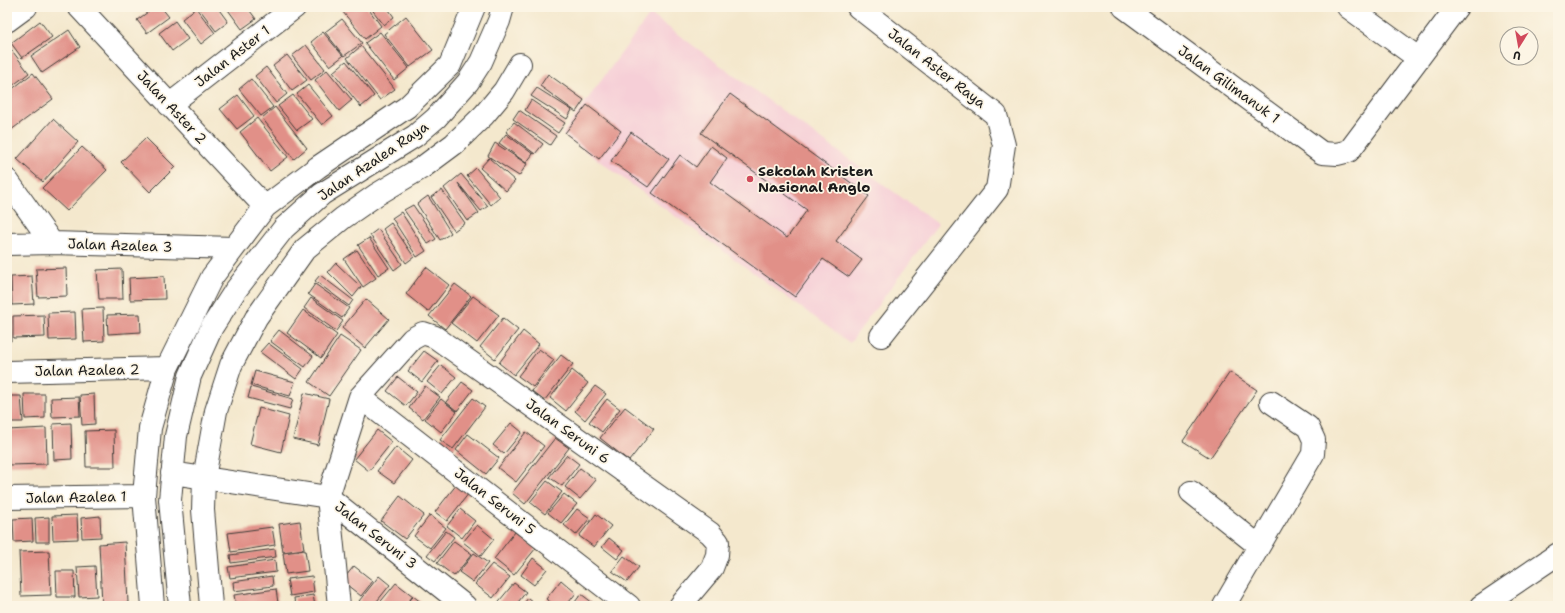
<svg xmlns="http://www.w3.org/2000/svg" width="1565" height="613" font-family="'Shantell Sans',sans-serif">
<rect width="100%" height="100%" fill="#fcf5e5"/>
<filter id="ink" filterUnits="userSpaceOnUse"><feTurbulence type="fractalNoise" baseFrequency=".025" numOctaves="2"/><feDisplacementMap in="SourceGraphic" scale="8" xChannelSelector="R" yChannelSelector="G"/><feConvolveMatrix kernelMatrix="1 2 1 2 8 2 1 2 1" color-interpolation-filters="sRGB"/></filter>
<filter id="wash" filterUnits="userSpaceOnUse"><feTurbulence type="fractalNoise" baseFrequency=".012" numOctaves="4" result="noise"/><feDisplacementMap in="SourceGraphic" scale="16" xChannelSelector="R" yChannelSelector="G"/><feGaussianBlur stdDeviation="0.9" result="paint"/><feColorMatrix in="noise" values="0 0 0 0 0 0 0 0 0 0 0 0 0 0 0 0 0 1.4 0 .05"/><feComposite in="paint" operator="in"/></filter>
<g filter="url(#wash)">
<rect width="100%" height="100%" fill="#f4e8cd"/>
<path fill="#f6cfd7" d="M650 14 938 224 850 343 562 134Z"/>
<g id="blocks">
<path fill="#e19088" d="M142 7H153L146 12Z
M155 7H161L169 17 147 33 137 20Z
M198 7H217L228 22 216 31Z
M226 7H247L256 19 242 29Z
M347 7H367L381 26 365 39 342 11Z
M370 7H387L394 17 384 25Z
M196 8 215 33 201 44 182 19Z
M406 16 433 50 410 67 384 34Z
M342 19 362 43 344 56 325 32Z
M40 21 52 37 22 58 11 43Z
M175 21 188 39 172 51 159 33Z
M69 30 80 47 42 73 31 56Z
M323 32 343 56 330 66 311 42Z
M380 32 409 68 394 80 365 43Z
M306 45 325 69 311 80 292 56Z
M361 46 395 89 380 100 347 58Z
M10 48 29 73 7 90V51Z
M287 55 307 80 292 91 273 66Z
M346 61 374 96 361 107 333 72Z
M266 67 287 94 276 103 255 76Z
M327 70 352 100 339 111 315 80Z
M33 73 53 99 7 133V93Z
M548 74 584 100 576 112 540 86Z
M251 79 273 107 261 116 239 89Z
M308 85 333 116 322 125 297 94Z
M537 88 572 110 567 119 531 96Z
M730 94 869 196 836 241 862 260 849 277 823 259 795 297 652 193 680 155 696 167 711 146 727 158 710 182 787 238 807 210 701 133Z
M238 95 254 116 237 129 220 109Z
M293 95 312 119 297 130 278 106Z
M531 100 565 123 558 133 525 110Z
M587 105 621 131 599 159 565 133Z
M275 107 307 148 294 159 262 118Z
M519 110 556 136 550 145 513 119Z
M257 118 288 157 270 171 240 132Z
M53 119 78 142 43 182 17 159Z
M514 122 543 144 535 154 506 132Z
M631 132 669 159 648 187 611 161Z
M506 134 533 154 526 163 499 143Z
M146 138 175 167 150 192 121 162Z
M495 143 527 164 519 176 488 156Z
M82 147 107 170 67 211 42 188Z
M489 158 515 181 506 191 480 168Z
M476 168 500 197 491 205 467 176Z
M461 174 488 206 481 211 458 183 479 213 467 221 444 188Z
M442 190 465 223 454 231 431 197Z
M428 196 451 233 440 240 417 204Z
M413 205 436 239 428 244 404 210Z
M401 212 426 251 417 257 392 218Z
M391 223 414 257 406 263 383 229Z
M378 229 402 264 394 270 370 235Z
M369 238 389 268 378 275 358 245Z
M357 250 376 278 363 287 344 259Z
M336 263 361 287 353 297 328 272Z
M426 267 449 285 428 312 406 294Z
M66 268 67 296 38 297 36 269Z
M122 269 123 299H99L97 270Z
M320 275 353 300 349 306 315 281Z
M32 276 34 304 12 305 11 277Z
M164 276 165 299 130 300 129 278Z
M315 284 349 308 342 318 308 294Z
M455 284 471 296 445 329 429 316Z
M473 296 499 315 477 343 451 323Z
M311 298 343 321 336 331 304 308Z
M366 299 389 319 365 348 342 328Z
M103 308 104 341 84 342 82 309Z
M303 310 337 335 321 358 287 333Z
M75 312 76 339 49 340 48 313Z
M10 314 11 341H7V315Z
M140 314 141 332 108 334 107 315Z
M44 315 45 337 13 338V316Z
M503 318 518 330 495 359 480 347Z
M279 330 313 356 305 367 270 341Z
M523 331 539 344 514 375 499 363Z
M340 336 361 350 329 396 309 382Z
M268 343 303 369 296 379 260 352Z
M539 349 554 360 533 387 518 376Z
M424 351 438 361 422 382 408 371Z
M561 355 573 364 544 401 532 391Z
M441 365 456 377 442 394 427 382Z
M572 370 588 383 566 411 550 398Z
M255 371 295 382 290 396 251 385Z
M1230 372 1257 390 1210 458 1183 441Z
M398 377 417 392 406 406 387 391Z
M462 382 473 390 457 411 446 402Z
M425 386 440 397 423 419 409 408Z
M595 386 606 394 585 420 575 411Z
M251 387 293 399 290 409 248 398Z
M304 393 329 399 318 445 293 439Z
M24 394H45V418L25 419Z
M94 394 95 424 82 425 80 395Z
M10 396H21L23 422H11Z
M79 397 80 416 52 417 51 398Z
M473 398 485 407 453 449 440 440Z
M441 399 457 412 441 432 425 419Z
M607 399 620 409 602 432 589 422Z
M625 407 654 429 629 461 600 438Z
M259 408 289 416 281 452 250 444Z
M71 423 72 459 54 460 53 424Z
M511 423 522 432 504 454 493 445Z
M46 428 47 464 9 465 7 430Z
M114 430 115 467H86L85 431Z
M377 430 392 442 369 471 354 459Z
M526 432 544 446 516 482 498 468Z
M468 434 499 458 486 474 456 450Z
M555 438 569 448 525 504 512 493Z
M396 447 412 460 394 483 377 471Z
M567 455 579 464 562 486 549 477Z
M580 468 596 480 580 499 565 487Z
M547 481 562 492 545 514 530 502Z
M457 484 469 493 447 521 435 512Z
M564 494 577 504 561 523 548 513Z
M400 496 424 515 405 539 381 521Z
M460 509 475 521 462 538 447 526Z
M577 509 590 518 576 535 564 525Z
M596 514 611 526 594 547 579 536Z
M77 515 78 539 53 540 52 516Z
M430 515 446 528 430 548 414 536Z
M100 516 101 537 82 538 81 518Z
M7 517H9L10 540H7Z
M49 517V542H36L35 518Z
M32 518 33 541 14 542 13 519Z
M300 521 304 549 283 552 279 524Z
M477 525 494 539 481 556 463 542Z
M272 527 275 545 231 552 228 533Z
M446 531 454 537 435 561 427 555Z
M515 532 536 548 514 575 494 559Z
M609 538 624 550 617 559 602 547Z
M454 541 472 554 454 576 437 563Z
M125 542 128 603 102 604 99 544Z
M275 549 276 557 231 563 230 555Z
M305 550 308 571 286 574 283 553Z
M49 551 51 595 21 596 19 552Z
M474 553 488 563 473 582 459 572Z
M624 556 639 567 627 582 612 571Z
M533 558 547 569 534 585 521 575Z
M275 560 276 572 230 578 228 567Z
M492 564 510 577 493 598 475 584Z
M95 566 97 596 79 597 77 567Z
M354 566 373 581 361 596 342 581Z
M56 571H74L75 597H57Z
M272 576 273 586 234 591 233 582Z
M312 576 314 592 290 596 287 579Z
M379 576 390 585 373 606H366L359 601Z
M561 580 576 593 566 606H556L546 599Z
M396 583 413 596 405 606H377Z
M514 583 526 592 515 606H495Z
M276 589 278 603 254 606H236L234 595Z
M581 594 597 606H572Z
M313 595 315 606H295L294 598Z
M413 596 426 606H406Z
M528 598 538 606H522Z"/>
</g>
</g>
<g filter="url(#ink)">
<use href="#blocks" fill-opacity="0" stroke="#3c3b37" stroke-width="1"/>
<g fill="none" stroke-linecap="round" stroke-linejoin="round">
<g stroke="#3c3b37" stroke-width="24">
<path id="street" d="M79 7 265 207
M858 7 996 115 1004 145 997 189 881 336
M1124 7 1322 153 1337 154 1349 151 1457 7
M1348 7 1418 58
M7 21 26 7
M169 105 295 7
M7 180 52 243
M7 244 52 243 234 248
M7 372 167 368
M360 397 629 606
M172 473 328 497 465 606
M1191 492 1259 546
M7 498 144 496
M153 606 144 496 150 428 167 368 212 277 265 207 318 167 407 107 450 65 474 7
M180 606 170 500 176 436 190 376 212 327 235 291 284 228 322 194 415 136 436 118 468 82 481 62 499 21 503 7
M211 606 203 510 204 478 216 411 231 365 256 318 305 249 343 218 376 195 423 167 454 144 484 115 504 91 520 64
M339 606 328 497 360 397 412 339 423 333 435 337 710 533 718 542 717 555 712 568 680 606
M1224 606 1313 454 1314 440 1308 427 1271 402
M1481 606 1558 554"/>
</g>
<use href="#street" stroke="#fff" stroke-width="22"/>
</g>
</g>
<circle fill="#d1495b" stroke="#fcf5e5" stroke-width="1.5" cx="750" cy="179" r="4"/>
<g text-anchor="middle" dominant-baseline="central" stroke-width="3.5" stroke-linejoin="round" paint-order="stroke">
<g font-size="14" fill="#1c1c1c" stroke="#fcf5e5">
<text transform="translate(232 56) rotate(-38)">Jalan Aster 1</text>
<text transform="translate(937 68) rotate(38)">Jalan Aster Raya</text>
<text transform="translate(1229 84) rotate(36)">Jalan Gilimanuk 1</text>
<text transform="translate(172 107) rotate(47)">Jalan Aster 2</text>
<text transform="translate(373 161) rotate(-34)">Jalan Azalea Raya</text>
<text transform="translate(120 245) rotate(2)">Jalan Azalea 3</text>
<text transform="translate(87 370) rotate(-1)">Jalan Azalea 2</text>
<text transform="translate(568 431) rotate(36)">Jalan Seruni 6</text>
<text transform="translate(76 497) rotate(-1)">Jalan Azalea 1</text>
<text transform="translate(495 501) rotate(38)">Jalan Seruni 5</text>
<text transform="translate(376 535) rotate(38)">Jalan Seruni 3</text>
</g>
<g font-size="14" font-weight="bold" fill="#1c1c1c" stroke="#fcf5e5" text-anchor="start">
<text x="758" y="171">Sekolah Kristen<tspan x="758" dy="16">Nasional Anglo</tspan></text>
</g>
</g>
<rect width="1565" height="613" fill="none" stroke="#fcf5e5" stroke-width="24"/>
<g transform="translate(1519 46) rotate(191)"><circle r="19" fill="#fcf5e5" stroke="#a29e95"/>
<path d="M0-3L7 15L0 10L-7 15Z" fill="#d1495b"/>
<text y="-6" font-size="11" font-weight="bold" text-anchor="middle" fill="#1c1c1c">U</text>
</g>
</svg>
